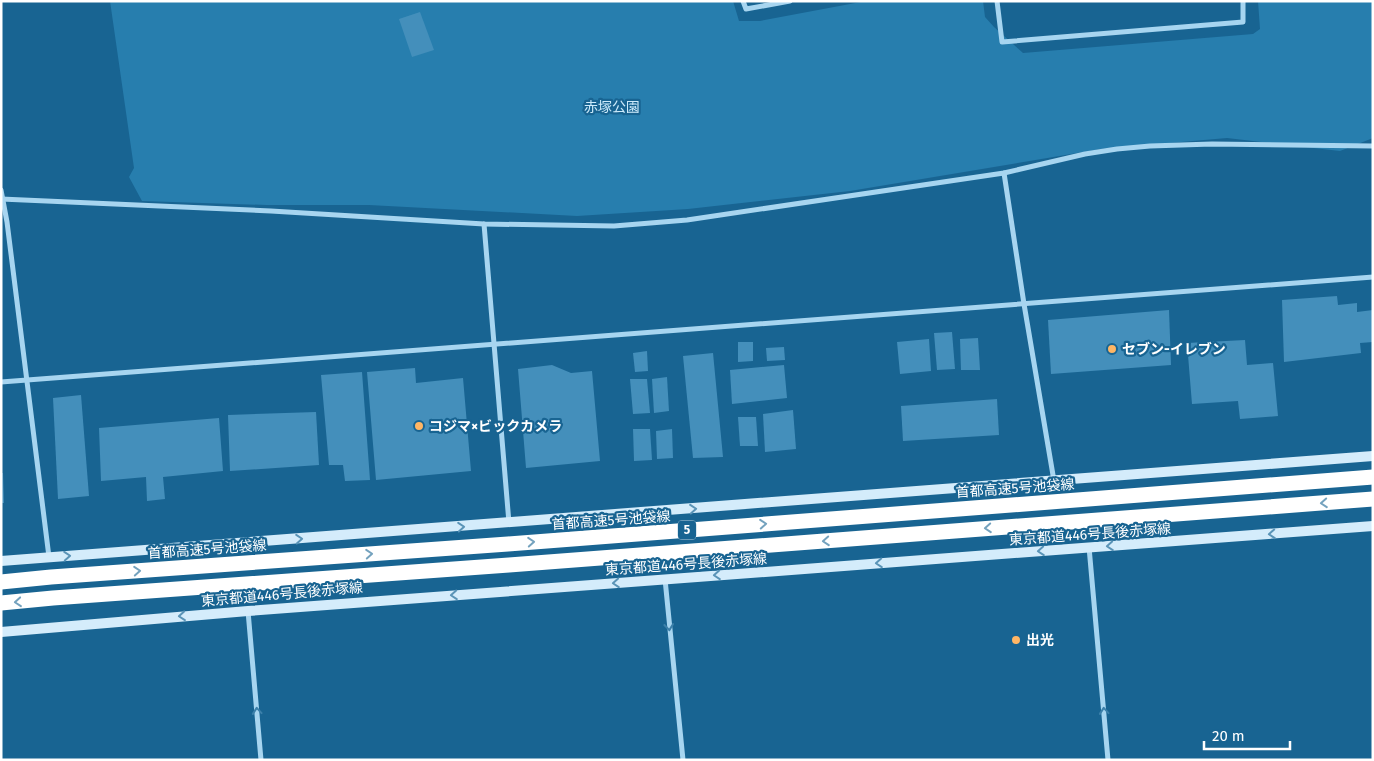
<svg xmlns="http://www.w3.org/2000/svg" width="1374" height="761" viewBox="0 0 1374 761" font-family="'Fira Sans','Noto Sans JP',sans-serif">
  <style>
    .green { fill: #277eae }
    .building { fill: #448fbb }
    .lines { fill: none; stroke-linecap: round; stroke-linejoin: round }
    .minor { stroke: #a7d5f0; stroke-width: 5 }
    .secondary { stroke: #d4ecfb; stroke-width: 10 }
    .motorway { stroke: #fff; stroke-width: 15 }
    .oneway { stroke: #74a2be }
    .oneway2 { stroke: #5a94b7 }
    .oneway3 { stroke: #3c80aa }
    .poi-dot { fill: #ffb665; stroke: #186492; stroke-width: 2 }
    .labels { text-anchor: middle; stroke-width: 4.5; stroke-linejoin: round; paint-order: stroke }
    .shield { fill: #186492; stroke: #bad0de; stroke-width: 1 }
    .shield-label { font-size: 12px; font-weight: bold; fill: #fff }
    .park-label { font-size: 14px; fill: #cdebfb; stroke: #186492 }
    .poi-label { font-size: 14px; font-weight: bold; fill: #fff; stroke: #186492; text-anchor: start }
    .street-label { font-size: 14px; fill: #fff; stroke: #186492 }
  </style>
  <rect width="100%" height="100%" fill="#186492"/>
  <polygon class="green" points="110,1 733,1 739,21 760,21 866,1 983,1 985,17 994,27 1023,53 1253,34 1260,29 1258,1 1373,1 1373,138 1340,151 1227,138 1101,149 850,191 688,209 577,216 369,205 267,205 142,201 129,177 134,168"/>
  <g class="building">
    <polygon points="420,12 434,50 412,57 399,19"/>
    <polygon points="1337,296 1338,305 1357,303 1357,312 1373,310 1373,342 1360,343 1361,353 1284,362 1282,300"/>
    <polygon points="1169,310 1171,365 1051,374 1048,320"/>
    <polygon points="952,332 955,369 937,370 934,333"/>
    <polygon points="978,338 980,370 961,370 960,339"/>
    <polygon points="929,339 931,371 900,374 897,342"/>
    <polygon points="1245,340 1247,365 1273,363 1278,416 1240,419 1238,401 1192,404 1187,343"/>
    <polygon points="738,342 753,342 753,361 738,362"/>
    <polygon points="784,347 785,360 767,361 766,348"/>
    <polygon points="647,351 648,371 635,372 633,353"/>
    <polygon points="713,353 723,457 693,458 683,356"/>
    <polygon points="552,365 571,373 592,371 600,461 526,468 518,369"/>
    <polygon points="784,365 787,398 732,404 730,370"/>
    <polygon points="415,368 416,383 463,378 471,471 376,480 367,372"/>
    <polygon points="362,372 370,480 345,481 343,465 329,465 321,375"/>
    <polygon points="667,377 669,411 654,413 652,379"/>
    <polygon points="630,379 647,379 650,413 633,414"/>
    <polygon points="81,395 89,496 58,499 53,398"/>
    <polygon points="997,399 999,435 903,441 901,406"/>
    <polygon points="793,410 796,449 765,452 763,414"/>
    <polygon points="316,412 319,465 230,471 228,415"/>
    <polygon points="738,417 756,417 758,446 740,446"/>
    <polygon points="219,418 223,471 163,477 165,499 147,501 146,477 101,481 99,428"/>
    <polygon points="633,429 650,429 652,460 634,461"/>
    <polygon points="672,429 673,458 657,459 656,431"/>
    <polygon points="1,473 3,473 4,503 1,503"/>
  </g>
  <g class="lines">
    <g class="minor">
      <polyline points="743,1 746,9 790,1"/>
      <polyline points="997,1 1002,42 1243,22 1243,1"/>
      <polyline points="1004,173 1024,304 1054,481"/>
      <polyline points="1,190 7,222 49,557"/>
      <polyline points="1,199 271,211 484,224 614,226 687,220 1004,173 1085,154 1117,149 1150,146 1212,144 1373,146"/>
      <polyline points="484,224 509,523"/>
      <polyline points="1,382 1373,277"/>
      <polyline points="1089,547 1108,760"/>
      <polyline points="665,579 683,760"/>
      <polyline points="248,611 261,760"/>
    </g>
    <g class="secondary">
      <polyline points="1,561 1373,456"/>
      <polyline points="1,632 248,611 1373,526"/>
    </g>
    <g class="motorway">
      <polyline points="1,582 51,577 508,544 1373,477"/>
      <polyline points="1,603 53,598 509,565 1373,499"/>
    </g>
  </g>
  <defs><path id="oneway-chevron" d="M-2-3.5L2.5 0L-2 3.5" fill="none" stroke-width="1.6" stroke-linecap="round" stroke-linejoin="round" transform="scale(1.25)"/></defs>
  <g class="oneway">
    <use href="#oneway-chevron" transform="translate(1324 503) rotate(176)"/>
    <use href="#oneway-chevron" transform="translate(763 524) rotate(-4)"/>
    <use href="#oneway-chevron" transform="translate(988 528) rotate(176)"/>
    <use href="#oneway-chevron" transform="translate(826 541) rotate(176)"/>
    <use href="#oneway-chevron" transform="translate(531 542) rotate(-4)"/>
    <use href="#oneway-chevron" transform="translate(369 554) rotate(-4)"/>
    <use href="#oneway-chevron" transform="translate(137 571) rotate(-4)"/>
    <use href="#oneway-chevron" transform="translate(18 602) rotate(175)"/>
  </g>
  <g class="oneway2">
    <use href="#oneway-chevron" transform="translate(693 509) rotate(-4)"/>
    <use href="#oneway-chevron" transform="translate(461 527) rotate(-4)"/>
    <use href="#oneway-chevron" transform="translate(1272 534) rotate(176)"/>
    <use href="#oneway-chevron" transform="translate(299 539) rotate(-4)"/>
    <use href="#oneway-chevron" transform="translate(1110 546) rotate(176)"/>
    <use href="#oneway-chevron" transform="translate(1041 551) rotate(176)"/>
    <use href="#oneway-chevron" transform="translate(67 556) rotate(-4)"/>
    <use href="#oneway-chevron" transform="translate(879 563) rotate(176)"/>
    <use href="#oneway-chevron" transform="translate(717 575) rotate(176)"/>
    <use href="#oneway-chevron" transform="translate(616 583) rotate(176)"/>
    <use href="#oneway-chevron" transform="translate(454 595) rotate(176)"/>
    <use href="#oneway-chevron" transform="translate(182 616) rotate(175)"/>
  </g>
  <g class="oneway3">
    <use href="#oneway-chevron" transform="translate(669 627) rotate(84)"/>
    <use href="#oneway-chevron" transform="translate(257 711) rotate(-95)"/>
    <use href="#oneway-chevron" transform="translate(1104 711) rotate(-95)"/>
  </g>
  <g class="poi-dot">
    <circle cx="1112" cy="349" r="5"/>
    <circle cx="419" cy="426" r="5"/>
    <circle cx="1016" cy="640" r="5"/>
  </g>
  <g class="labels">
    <rect class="shield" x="678" y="520.5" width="18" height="19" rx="4"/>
    <g class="shield-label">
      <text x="687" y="534">5</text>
    </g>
    <g class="park-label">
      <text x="612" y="112">赤塚公園</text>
    </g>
    <g class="poi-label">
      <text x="1122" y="354">セブン-イレブン</text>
      <text x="429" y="431">コジマ×ビックカメラ</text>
      <text x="1026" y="645">出光</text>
    </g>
    <g class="street-label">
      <text transform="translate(1015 488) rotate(-4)" y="5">首都高速5号池袋線</text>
      <text transform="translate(611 520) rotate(-4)" y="5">首都高速5号池袋線</text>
      <text transform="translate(1090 534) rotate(-4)" y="5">東京都道446号長後赤塚線</text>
      <text transform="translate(207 549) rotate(-4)" y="5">首都高速5号池袋線</text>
      <text transform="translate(686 564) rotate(-4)" y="5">東京都道446号長後赤塚線</text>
      <text transform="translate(282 594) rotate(-5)" y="5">東京都道446号長後赤塚線</text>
    </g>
  </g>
  <rect width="1374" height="761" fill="none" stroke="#ffffff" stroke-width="5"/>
  <path d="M1204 741v8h86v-8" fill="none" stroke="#ffffff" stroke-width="2.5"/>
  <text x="1212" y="741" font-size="15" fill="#ffffff" stroke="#186492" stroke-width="4" paint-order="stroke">20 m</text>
</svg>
